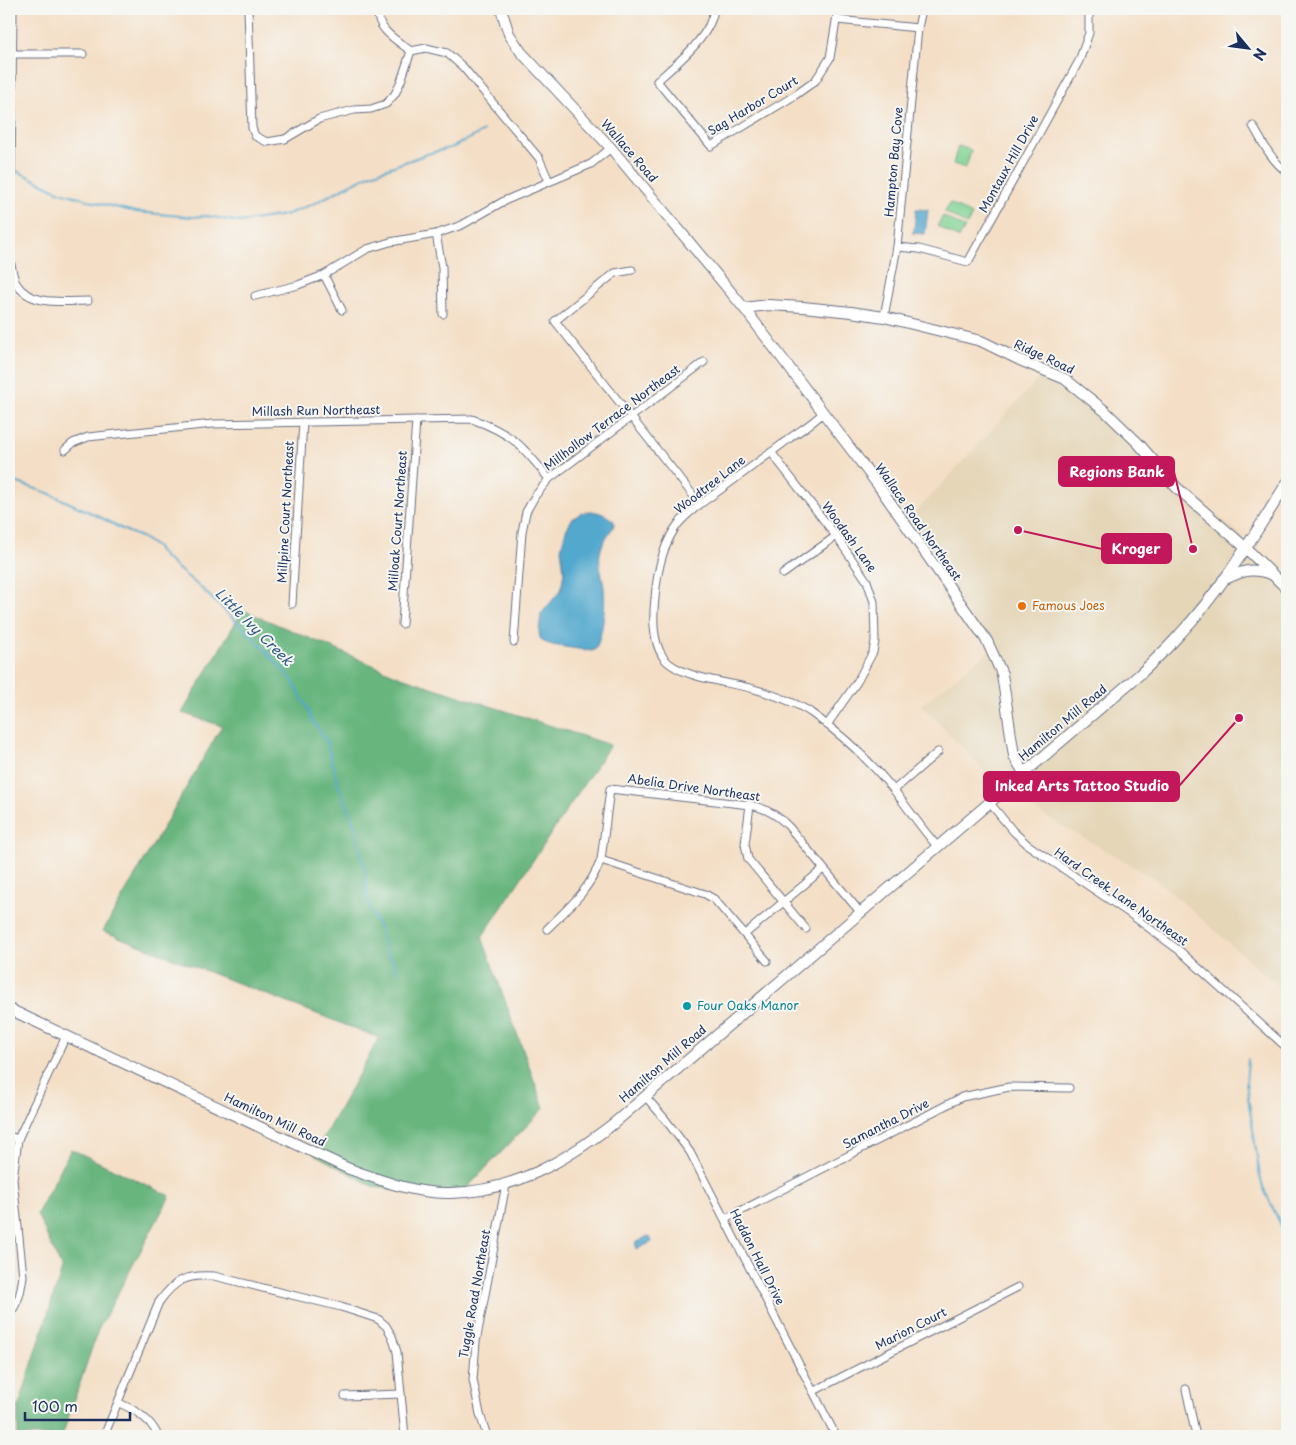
<svg xmlns="http://www.w3.org/2000/svg" width="1296" height="1445" viewBox="0 0 1296 1445" font-family="'Playpen Sans',sans-serif">
  <style>
    .built { fill: #e5d6b8 }
    .green { fill: #81d394; stroke: #4e8179 }
    .forest { fill: #68b57e; stroke: #42726e }
    .water { fill: #52a8ce; stroke: #366c96 }
    .lines { fill: none; stroke-linecap: round; stroke-linejoin: round }
    .stream { stroke: #52a8ce; stroke-width: 2 }
    .street-casing { stroke: #676d82; stroke-width: 9 }
    .secondary-casing { stroke: #676d82; stroke-width: 12 }
    .street { stroke: #fff; stroke-width: 7 }
    .secondary { stroke: #fff; stroke-width: 10 }
    .food-dot { fill: #e8710a; stroke: #f6f6f2; stroke-width: 2 }
    .culture-dot { fill: #0f9aa8; stroke: #f6f6f2; stroke-width: 2 }
    .labels { text-anchor: middle; stroke-width: 4; stroke-linejoin: round; paint-order: stroke }
    .street-label { font-size: 12px; fill: #1b2f5e; stroke: #f6f6f2 }
    .food-label { font-size: 12px; fill: #c56008; stroke: #f6f6f2; text-anchor: start }
    .culture-label { font-size: 12px; fill: #0d838f; stroke: #f6f6f2; text-anchor: start }
    .water-label { font-size: 14px; font-style: italic; fill: #2e5985; stroke: #f6f6f2 }
    .leader { fill: none; stroke: #c2185b; stroke-width: 2 }
    .callout-dot { fill: #c2185b; stroke: #f6f6f2; stroke-width: 2 }
    .callout { fill: #c2185b; stroke: #c2185b; stroke-width: 2 }
    .callout-label { font-size: 14px; text-anchor: middle; font-weight: bold; fill: #fff }
  </style>
  <rect width="100%" height="100%" fill="#f6f6f2"/>
  <filter id="ink" filterUnits="userSpaceOnUse"><feTurbulence type="fractalNoise" baseFrequency=".02" numOctaves="2"/><feDisplacementMap in="SourceGraphic" scale="10" xChannelSelector="R" yChannelSelector="G"/><feConvolveMatrix kernelMatrix="1 2 1 2 8 2 1 2 1" color-interpolation-filters="sRGB"/></filter>
  <filter id="wash" filterUnits="userSpaceOnUse"><feTurbulence type="fractalNoise" baseFrequency=".0096" numOctaves="4" result="noise"/><feDisplacementMap in="SourceGraphic" scale="20" xChannelSelector="R" yChannelSelector="G"/><feGaussianBlur stdDeviation="1.12" result="paint"/><feColorMatrix in="noise" values="0 0 0 0 0 0 0 0 0 0 0 0 0 0 0 0 0 1.4 0 .05"/><feComposite in="paint" operator="in"/></filter>
  <g filter="url(#wash)">
    <rect width="100%" height="100%" fill="#f4dfc6"/>
    <polygon class="built" points="1041,376 1105,417 1125,438 1126,435 1236,531 1287,582 1287,994 1157,880 1008,795 921,705 991,650 906,523"/>
    <g class="green">
      <polygon points="958,146 971,150 966,168 953,164"/>
      <polygon points="950,203 972,215 967,225 945,212"/>
      <polygon points="943,216 965,228 959,238 937,226"/>
    </g>
    <g class="forest">
      <polygon points="243,610 401,677 610,745 482,937 544,1108 458,1197 374,1187 314,1154 379,1038 103,931 222,726 182,713"/>
      <polygon points="71,1149 170,1196 98,1330 62,1436 18,1436 18,1409 62,1269 37,1214"/>
    </g>
    <g class="water">
      <polygon points="916,209 928,210 925,234 912,233 914,230"/>
      <path d="M590,511C601,512 606,515 614,521V525C609,535 602,541 600,553C598,565 603,576 604,588C606,604 603,636 595,650L591,651L552,645L544,642L540,638L539,632L541,614L561,590L564,571L561,549L566,530L572,519L581,513Z"/>
      <polygon points="648,1236 650,1237 652,1242 637,1249 635,1243"/>
    </g>
    <g class="lines">
      <g class="stream">
        <polyline points="17,171 58,191 94,202 136,212 192,217 207,216 240,222 285,215 313,204 369,175 427,154 453,147 484,131"/>
        <polyline points="9,478 15,482 48,493 98,516 124,530 143,538 156,547 164,557 201,588 253,637 292,680 308,709 312,720 326,740 338,783 355,826 365,870 366,892 370,909 380,930 386,951 395,964 397,973"/>
        <polyline points="1248,1059 1246,1083 1260,1177 1263,1187 1287,1238"/>
      </g>
    </g>
  </g>
  <g filter="url(#ink)">
    <g class="lines">
      <defs>
        <g id="street">
          <path d="M13,9L10,261C12,267 13,277 16,283C30,307 65,301 88,301"/>
          <polyline points="248,9 252,128 255,136 267,142 285,139 319,119 354,110 371,109 386,104 395,94 401,81 411,51"/>
          <path d="M377,9C377,30 396,40 411,51L426,48L447,53L463,67L539,158L549,181"/>
          <path d="M714,9C711,37 677,63 657,81L711,146L794,96L815,81L830,58L838,9"/>
          <polyline points="837,20 918,28"/>
          <polyline points="13,54 83,54"/>
          <path d="M1253,126C1263,143 1271,160 1287,172"/>
          <polyline points="436,234 442,267 443,314"/>
          <polyline points="897,247 919,249 968,262 1079,61 1089,33 1089,9"/>
          <polyline points="632,270 615,273 555,321 700,504"/>
          <polyline points="324,275 342,310"/>
          <polyline points="255,296 298,285 324,275 367,249 390,242 436,234 462,225 504,201 591,164 611,148"/>
          <polyline points="884,317 897,247 918,28 922,9"/>
          <path d="M823,413C813,423 801,430 790,438C767,456 743,473 720,490C706,500 690,510 679,523C662,544 657,572 655,598C653,617 652,640 663,657C678,678 729,682 754,689C771,694 795,702 810,712C840,733 870,761 893,789C908,808 921,828 937,846"/>
          <path d="M65,450L73,443L88,437L213,424L472,419C513,434 523,446 549,479"/>
          <polyline points="771,452 836,536 867,581 874,602 875,641 873,652 857,682 827,725"/>
          <polyline points="783,574 836,536"/>
          <polyline points="292,604 303,422"/>
          <polyline points="402,624 416,420"/>
          <polyline points="514,642 522,532 526,512 535,496 549,479 704,362"/>
          <polyline points="894,790 938,752"/>
          <polyline points="989,802 1013,831 1028,845 1126,911 1180,951 1287,1048"/>
          <polyline points="750,805 745,844 748,859 806,929"/>
          <polyline points="601,860 705,894 714,899 767,961"/>
          <path d="M547,929C570,906 588,892 601,860L610,789L750,805C766,808 778,815 789,827L860,912"/>
          <polyline points="745,934 823,869"/>
          <polyline points="645,1096 665,1119 690,1152 836,1436"/>
          <polyline points="9,1136 18,1139"/>
          <polyline points="725,1219 962,1097 1009,1087 1069,1088"/>
          <path d="M9,1314C19,1304 21,1290 23,1276L13,1179L18,1139L66,1036"/>
          <polyline points="1186,1389 1196,1436"/>
          <polyline points="814,1391 1018,1287"/>
          <polyline points="345,1396 401,1394"/>
          <path d="M119,1403C135,1410 151,1419 158,1436"/>
          <path d="M104,1436L159,1302C175,1280 186,1274 214,1276L341,1307L378,1319L386,1326L392,1336L397,1352L405,1436"/>
          <polyline points="487,1436 480,1414 473,1380 476,1342 506,1184"/>
        </g>
        <g id="secondary">
          <polyline points="501,9 509,34 521,52 611,148 744,308 878,485 987,641 1002,674 1014,756 1024,773"/>
          <polyline points="744,308 768,305 803,307 851,312 884,317 981,341 1022,361 1065,379 1105,411 1139,444 1176,487 1246,548 1287,589"/>
          <path d="M1223,580C1243,571 1250,567 1271,574"/>
          <path d="M9,1009L347,1168C380,1180 415,1194 450,1193C513,1192 565,1161 613,1124L1139,675C1153,662 1167,649 1180,634C1222,589 1254,535 1287,483"/>
        </g>
      </defs>
      <use href="#street" class="street-casing"/>
      <use href="#secondary" class="secondary-casing"/>
      <use href="#street" class="street"/>
      <use href="#secondary" class="secondary"/>
    </g>
  </g>
  <circle class="food-dot" cx="1022" cy="606" r="5"/>
  <circle class="culture-dot" cx="687" cy="1006" r="5"/>
  <g class="labels">
    <g class="street-label">
      <text transform="translate(753 106) rotate(-31)" y="4">Sag Harbor Court</text>
      <text transform="translate(629 151) rotate(49)" y="4">Wallace Road</text>
      <text transform="translate(894 162) rotate(-85)" y="4">Hampton Bay Cove</text>
      <text transform="translate(1009 164) rotate(-61)" y="4">Montaux Hill Drive</text>
      <text transform="translate(1044 357) rotate(25)" y="4">Ridge Road</text>
      <text transform="translate(316 411) rotate(-1)" y="4">Millash Run Northeast</text>
      <text transform="translate(612 418) rotate(-37)" y="4">Millhollow Terrace Northeast</text>
      <text transform="translate(710 485) rotate(-38)" y="4">Woodtree Lane</text>
      <text transform="translate(286 512) rotate(-87)" y="4">Millpine Court Northeast</text>
      <text transform="translate(398 521) rotate(-86)" y="4">Milloak Court Northeast</text>
      <text transform="translate(918 522) rotate(55)" y="4">Wallace Road Northeast</text>
      <text transform="translate(849 537) rotate(54)" y="4">Woodash Lane</text>
      <text transform="translate(1063 723) rotate(-40)" y="4">Hamilton Mill Road</text>
      <text transform="translate(694 788) rotate(8)" y="4">Abelia Drive Northeast</text>
      <text transform="translate(1121 897) rotate(35)" y="4">Hard Creek Lane Northeast</text>
      <text transform="translate(663 1064) rotate(-41)" y="4">Hamilton Mill Road</text>
      <text transform="translate(275 1120) rotate(25)" y="4">Hamilton Mill Road</text>
      <text transform="translate(886 1124) rotate(-27)" y="4">Samantha Drive</text>
      <text transform="translate(757 1257) rotate(63)" y="4">Haddon Hall Drive</text>
      <text transform="translate(475 1294) rotate(-80)" y="4">Tuggle Road Northeast</text>
      <text transform="translate(911 1329) rotate(-27)" y="4">Marion Court</text>
    </g>
    <g class="food-label">
      <text x="1032" y="610">Famous Joes</text>
    </g>
    <g class="culture-label">
      <text x="697" y="1010">Four Oaks Manor</text>
    </g>
    <g class="water-label">
      <text transform="translate(254 627) rotate(45)" y="5">Little Ivy Creek</text>
    </g>
  </g>
  <path class="leader" d="M1193 549L1174 472M1018 530L1102 549M1239 718L1179 786"/>
  <g class="callout-dot">
    <circle cx="1193" cy="549" r="5"/>
    <circle cx="1018" cy="530" r="5"/>
    <circle cx="1239" cy="718" r="5"/>
  </g>
  <g class="callout">
    <rect x="1059" y="457" width="115" height="29" rx="5"/>
    <rect x="1102" y="534" width="69" height="29" rx="5"/>
    <rect x="984" y="772" width="195" height="29" rx="5"/>
  </g>
  <g class="callout-label">
    <text x="1117" y="477">Regions Bank</text>
    <text x="1136" y="554">Kroger</text>
    <text x="1082" y="791">Inked Arts Tattoo Studio</text>
  </g>
  <rect width="1296" height="1445" fill="none" stroke="#f6f6f2" stroke-width="30"/>
  <g transform="translate(1248 48) rotate(119)" stroke="#f6f6f2" stroke-width="4" paint-order="stroke">
  <path d="M0-4L9 19L0 12L-9 19Z" fill="#1b2f5e"/>
  <text y="-8" font-size="14" font-weight="bold" text-anchor="middle" fill="#1b2f5e">N</text>
  </g>
  <path d="M25 1412v8h105v-8" fill="none" stroke="#1b2f5e" stroke-width="2.5"/>
  <text x="32" y="1412" font-size="15" fill="#1b2f5e" stroke="#f6f6f2" stroke-width="4" paint-order="stroke">100 m</text>
</svg>
